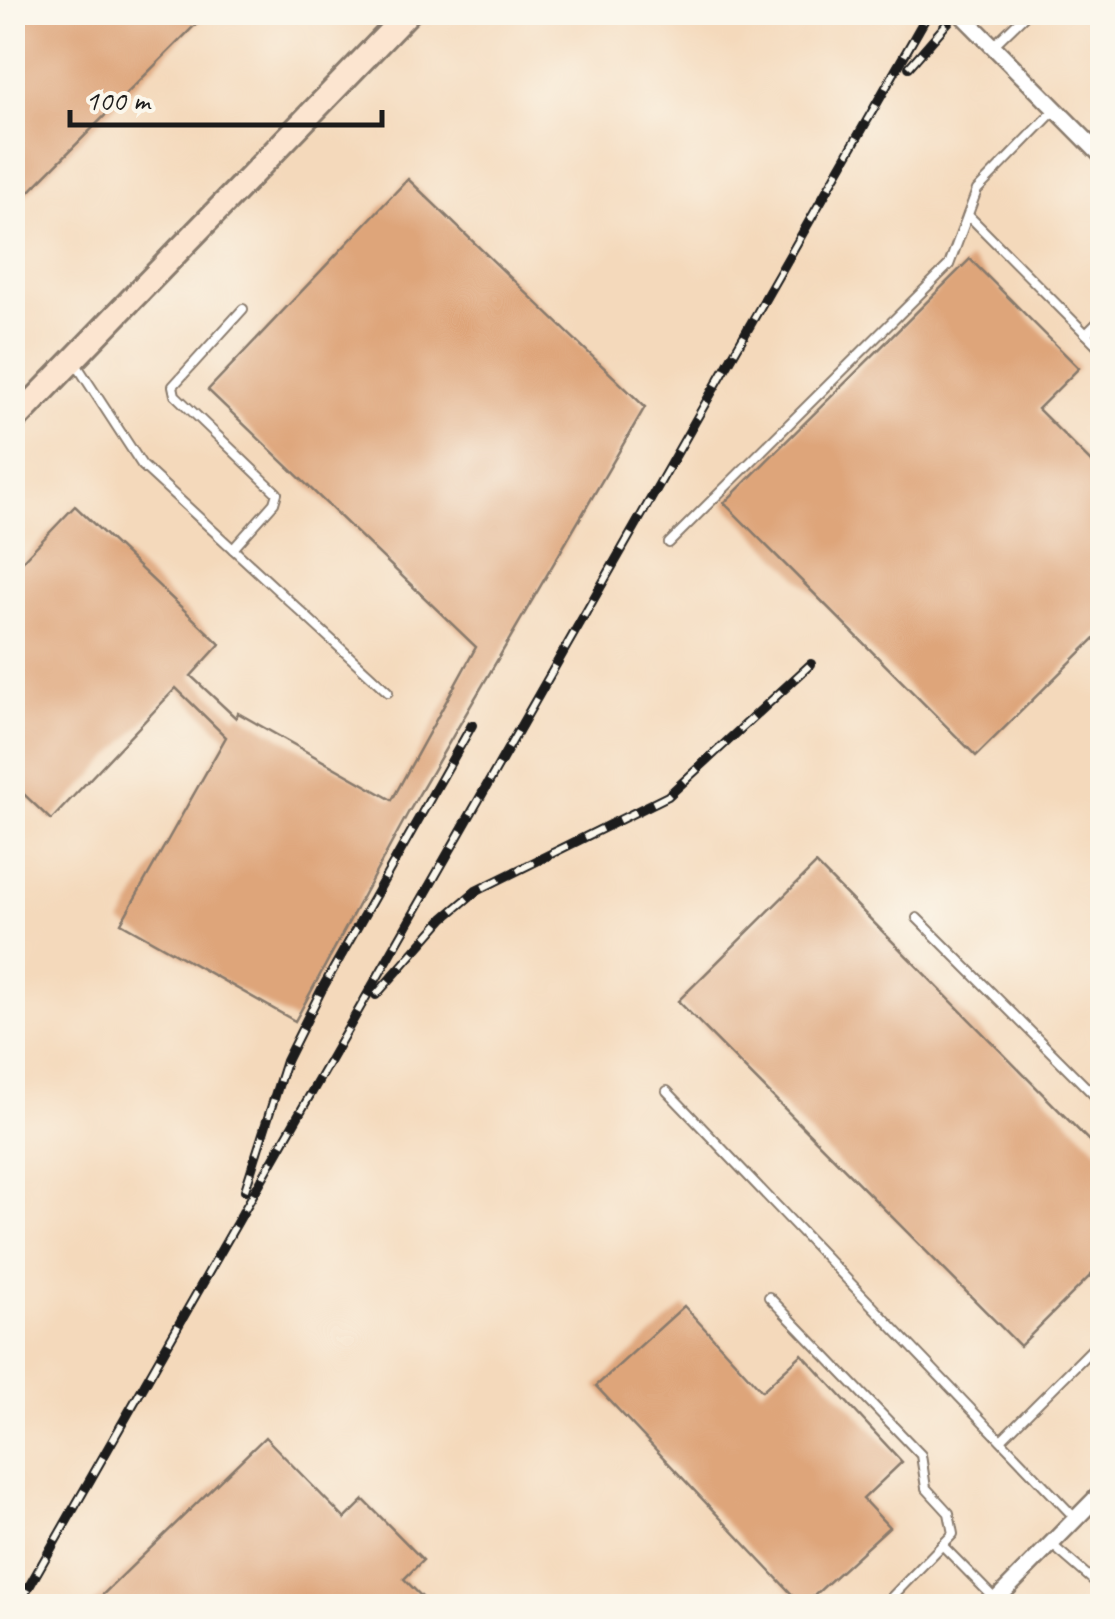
<svg xmlns="http://www.w3.org/2000/svg" width="1115" height="1619" viewBox="0 0 1115 1619" font-family="Caveat,sans-serif">
  <style>
    .building { fill: #dea57a }
    .lines { fill: none; stroke-linecap: round; stroke-linejoin: round }
    .lane-casing { stroke: #887a6c; stroke-width: 12 }
    .street-casing { stroke: #887a6c; stroke-width: 20 }
    .secondary-casing { stroke: #887a6c; stroke-width: 28 }
    .lane { stroke: #fff; stroke-width: 8 }
    .street { stroke: #fff; stroke-width: 15 }
    .secondary { stroke: #fce5d0; stroke-width: 22 }
    .rail-casing { stroke: #1c1c1c; stroke-width: 10 }
    .rail { stroke: #fbf7ec; stroke-width: 6; stroke-dasharray: 19; stroke-linecap: butt }
  </style>
  <rect width="100%" height="100%" fill="#fbf7ec"/>
  <filter id="ink" filterUnits="userSpaceOnUse"><feTurbulence type="fractalNoise" baseFrequency=".01" numOctaves="2"/><feDisplacementMap in="SourceGraphic" scale="20" xChannelSelector="R" yChannelSelector="G"/><feConvolveMatrix kernelMatrix="1 2 1 2 8 2 1 2 1" color-interpolation-filters="sRGB"/></filter>
  <filter id="wash" filterUnits="userSpaceOnUse"><feTurbulence type="fractalNoise" baseFrequency=".0048" numOctaves="4" result="noise"/><feDisplacementMap in="SourceGraphic" scale="40" xChannelSelector="R" yChannelSelector="G"/><feGaussianBlur stdDeviation="2.25" result="paint"/><feColorMatrix in="noise" values="0 0 0 0 0 0 0 0 0 0 0 0 0 0 0 0 0 1.4 0 .05"/><feComposite in="paint" operator="in"/></filter>
  <g filter="url(#wash)">
    <rect width="100%" height="100%" fill="#f4d9bb"/>
    <g id="blocks">
      <g class="building">
        <polygon points="12,12 208,12 12,209"/>
        <polygon points="408,179 645,407 408,813 295,1021 121,923 226,737 176,688 51,820 12,783 12,572 75,506 220,644 191,676 236,718 238,713 392,800 476,647 208,390"/>
        <polygon points="970,259 1079,368 1038,409 1102,473 1102,631 976,756 724,503"/>
        <polygon points="816,864 1102,1154 1102,1264 1020,1346 678,1001"/>
        <polygon points="684,1306 762,1391 802,1354 902,1462 863,1499 889,1527 803,1606 596,1386"/>
        <polygon points="265,1437 345,1519 364,1500 423,1560 404,1579 431,1606 91,1606"/>
      </g>
    </g>
  </g>
  <g filter="url(#ink)">
    <use href="#blocks" fill-opacity="0" stroke="#887a6c" stroke-width="2.5"/>
    <g class="lines">
      <defs>
        <g id="lane">
          <polyline points="993,46 1028,12"/>
          <polyline points="968,215 1102,350"/>
          <polyline points="1086,334 1102,318"/>
          <polyline points="76,364 142,465 388,692"/>
          <polyline points="669,543 949,265 977,190 1056,109"/>
          <polyline points="233,549 274,503 277,493 175,395 173,386 243,309"/>
          <polyline points="917,918 1102,1103"/>
          <polyline points="667,1091 1076,1519"/>
          <polyline points="769,1297 921,1455 926,1488 949,1513 953,1534 883,1606"/>
          <polyline points="1001,1440 1102,1339"/>
          <polyline points="1051,1544 1102,1588"/>
          <polyline points="942,1545 996,1600"/>
        </g>
        <g id="street">
          <polyline points="959,12 1102,156"/>
          <polyline points="990,1606 1102,1492"/>
        </g>
        <polyline id="secondary" points="12,423 409,12"/>
      </defs>
      <use href="#lane" class="lane-casing"/>
      <use href="#street" class="street-casing"/>
      <use href="#secondary" class="secondary-casing"/>
      <use href="#lane" class="lane"/>
      <use href="#street" class="street"/>
      <use href="#secondary" class="secondary"/>
      <defs>
        <g id="rail">
          <polyline points="909,67 957,12"/>
          <polyline points="376,995 444,918 476,891 668,796 811,664"/>
          <polyline points="245,1190 286,1061 322,989 472,725"/>
          <polyline points="18,1606 929,12"/>
        </g>
      </defs>
      <use href="#rail" class="rail-casing"/>
      <use href="#rail" class="rail"/>
    </g>
  </g>
  <rect width="1115" height="1619" fill="none" stroke="#fbf7ec" stroke-width="50"/>
  <path d="M70 110v15h312v-15" fill="none" stroke="#1c1c1c" stroke-width="5"/>
  <text x="85" y="110" font-size="30" fill="#1c1c1c" stroke="#fbf7ec" stroke-width="8" paint-order="stroke">100 m</text>
</svg>
